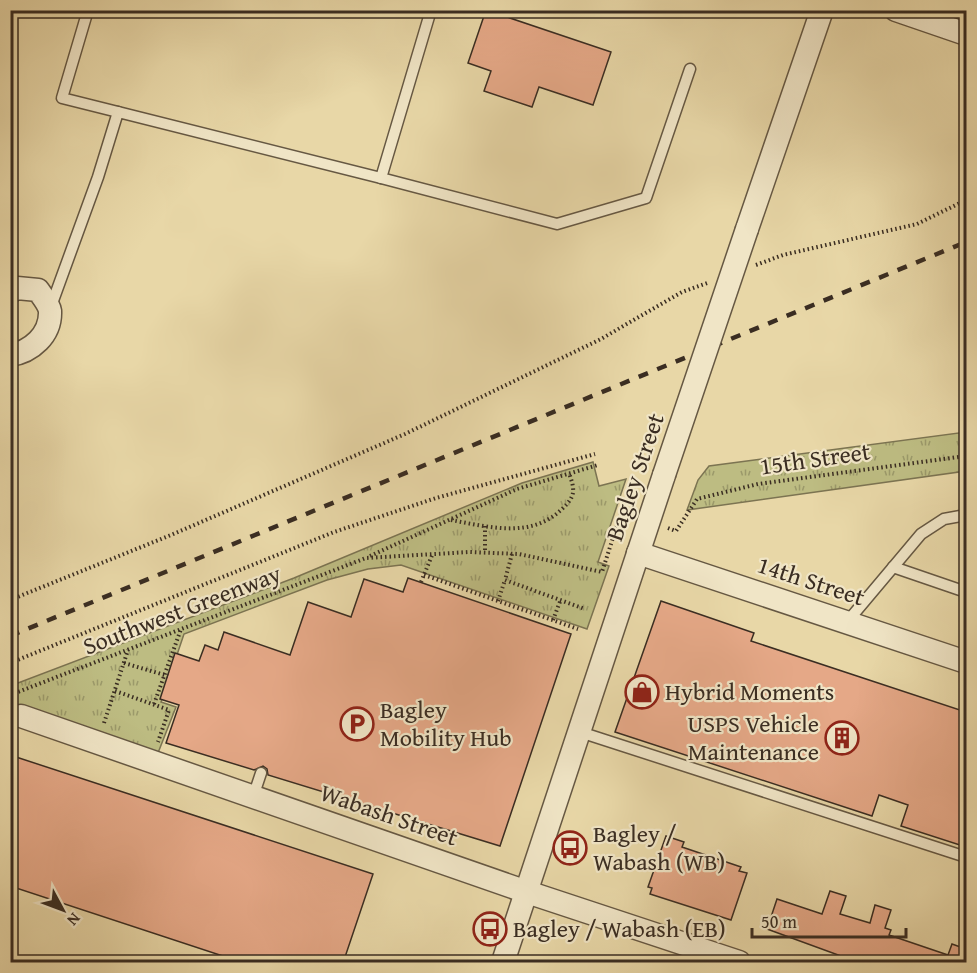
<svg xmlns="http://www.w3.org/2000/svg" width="977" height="973" viewBox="0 0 977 973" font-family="'Gentium Book Plus',serif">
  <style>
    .park { fill: url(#park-tufts); stroke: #7c7452; stroke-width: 1.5 }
    .building { fill: #e5a887; stroke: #3a2d22; stroke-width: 1.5 }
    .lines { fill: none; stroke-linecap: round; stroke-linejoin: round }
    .lane-casing { stroke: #665843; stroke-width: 13 }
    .street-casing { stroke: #665843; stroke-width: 25 }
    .path { stroke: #3a2d22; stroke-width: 4; stroke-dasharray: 1.5 3; stroke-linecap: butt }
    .lane { stroke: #f0e5c6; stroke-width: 10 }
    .street { stroke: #f0e5c6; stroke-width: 22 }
    .rail { stroke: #3a2d22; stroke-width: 4.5; stroke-dasharray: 10 10; stroke-linecap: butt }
    .street-bridge-casing { stroke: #665843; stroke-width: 25; stroke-linecap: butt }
    .street-bridge { stroke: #f0e5c6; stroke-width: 22 }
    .labels { text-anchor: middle; stroke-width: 4.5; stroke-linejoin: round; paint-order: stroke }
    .street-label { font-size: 24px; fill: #3a2d22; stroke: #f0e5c6 }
    .poi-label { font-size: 24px; fill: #3a2d22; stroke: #f0e5c6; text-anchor: start }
  </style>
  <defs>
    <pattern id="park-tufts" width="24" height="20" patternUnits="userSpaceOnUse" patternTransform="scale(1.5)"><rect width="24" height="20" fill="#bdbc82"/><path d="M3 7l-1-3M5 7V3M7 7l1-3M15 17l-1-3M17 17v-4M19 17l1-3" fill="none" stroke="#9b996a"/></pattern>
  </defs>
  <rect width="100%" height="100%" fill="#e8d7a7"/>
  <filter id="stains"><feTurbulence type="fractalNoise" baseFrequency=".00333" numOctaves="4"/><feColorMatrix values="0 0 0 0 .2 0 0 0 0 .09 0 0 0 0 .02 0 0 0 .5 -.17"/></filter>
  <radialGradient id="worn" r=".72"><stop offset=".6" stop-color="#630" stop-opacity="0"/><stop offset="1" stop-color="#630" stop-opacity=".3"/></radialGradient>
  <g class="park">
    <polygon points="966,432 966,471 687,510 698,480 709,466"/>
    <polygon points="593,462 599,486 626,479 598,562 609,566 587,629 401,565 368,569 327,580 184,634 161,702 176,707 156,758 11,706 10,686 294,578 522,483"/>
  </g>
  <g class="building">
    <polygon points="486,10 611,52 593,105 539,87 532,107 484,91 491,71 468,63"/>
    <polygon points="408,578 571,634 500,846 268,775 267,769 263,766 254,770 166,743 179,705 160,699 175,653 199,661 205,645 218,650 224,632 290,655 308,602 351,617 364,579 403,592"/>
    <polygon points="661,601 754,633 751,641 966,712 966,847 901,826 908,805 879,795 872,816 615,732"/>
    <polygon points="10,755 373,874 343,963 244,963 10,886"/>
    <polygon points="666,836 684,842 682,847 741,867 739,871 747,873 731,920 650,894 652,888 648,887"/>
    <polygon points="830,891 846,896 840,914 870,923 875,905 891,910 885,928 891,930 889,935 948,955 952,944 966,949 966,963 860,963 767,929 777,899 822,914"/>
  </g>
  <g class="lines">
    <defs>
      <g id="lane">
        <polyline points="88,10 62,98 118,112"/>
        <polyline points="431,10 381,178 557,224 646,198 690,69"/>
        <polyline points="50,309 98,177 118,112 381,178"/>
        <polyline points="893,567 966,592"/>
        <polyline points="847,622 921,534 944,519 966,515"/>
        <polyline points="580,732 966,857"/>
        <polyline points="253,797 261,773"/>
      </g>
      <g id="street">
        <polyline points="896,10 966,34"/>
        <polyline points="747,229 822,10"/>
        <path d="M10,292L17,288L38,290C42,296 49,304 50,311C51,335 31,352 10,355"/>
        <polyline points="638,553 966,662"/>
        <polyline points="21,716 527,892 739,962"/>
        <polyline points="503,962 664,475"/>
      </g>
    </defs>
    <use href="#lane" class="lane-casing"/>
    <use href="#street" class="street-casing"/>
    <g class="path">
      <polyline points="756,265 783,255 917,224 966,200"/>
      <path d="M451,520C489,527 531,539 562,509C576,496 575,490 569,473"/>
      <polyline points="485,526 485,553"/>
      <polyline points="668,528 676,531 697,499 758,484 966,456"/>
      <polyline points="512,554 505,580 585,609"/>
      <polyline points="370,556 517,489 598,465"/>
      <polyline points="424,575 578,629"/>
      <polyline points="421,582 433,553"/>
      <polyline points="10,600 171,535 405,434 601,339 682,292 707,283"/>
      <polyline points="498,601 505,580"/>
      <polyline points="553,620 561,599"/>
      <polyline points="10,663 334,532 436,498 595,454"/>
      <polyline points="124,663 168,676"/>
      <polyline points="115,691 169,710 158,742"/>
      <polyline points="10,695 366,558 469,552 519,554 602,572 621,513 629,516"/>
      <polyline points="154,704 181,629"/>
      <polyline points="104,723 128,650"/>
    </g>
    <use href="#lane" class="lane"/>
    <use href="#street" class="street"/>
    <polyline class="rail" points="10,636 966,242"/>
    <defs>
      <polyline id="street-bridge" points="664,475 747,229"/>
    </defs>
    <use href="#street-bridge" class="street-bridge-casing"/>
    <use href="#street-bridge" class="street-bridge"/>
  </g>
  <defs>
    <symbol id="shop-ring" viewBox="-11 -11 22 22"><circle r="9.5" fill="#f0e5c6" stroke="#8f2418" stroke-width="1.5"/><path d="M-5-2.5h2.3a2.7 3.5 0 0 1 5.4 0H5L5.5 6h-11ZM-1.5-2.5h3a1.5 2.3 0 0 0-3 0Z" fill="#8f2418"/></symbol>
    <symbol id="parking-ring" viewBox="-11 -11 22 22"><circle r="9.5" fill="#f0e5c6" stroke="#8f2418" stroke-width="1.5"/><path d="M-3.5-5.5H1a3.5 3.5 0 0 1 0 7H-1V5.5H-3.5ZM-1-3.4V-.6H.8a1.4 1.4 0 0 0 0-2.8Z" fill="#8f2418"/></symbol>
    <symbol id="building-ring" viewBox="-11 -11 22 22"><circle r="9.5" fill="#f0e5c6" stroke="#8f2418" stroke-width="1.5"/><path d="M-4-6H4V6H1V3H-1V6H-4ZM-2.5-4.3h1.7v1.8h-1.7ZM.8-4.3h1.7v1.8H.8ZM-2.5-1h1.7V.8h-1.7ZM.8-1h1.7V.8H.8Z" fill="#8f2418"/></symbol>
    <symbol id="bus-ring" viewBox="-11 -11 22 22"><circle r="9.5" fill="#f0e5c6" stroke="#8f2418" stroke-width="1.5"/><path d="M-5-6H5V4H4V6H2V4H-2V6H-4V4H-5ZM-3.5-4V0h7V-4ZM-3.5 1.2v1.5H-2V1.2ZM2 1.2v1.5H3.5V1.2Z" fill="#8f2418"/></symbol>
  </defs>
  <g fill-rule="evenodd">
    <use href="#shop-ring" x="623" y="673" width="38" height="38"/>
    <use href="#parking-ring" x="338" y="705" width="38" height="38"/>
    <use href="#building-ring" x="823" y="719" width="38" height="38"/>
    <use href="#bus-ring" x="551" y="829" width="38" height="38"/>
    <use href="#bus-ring" x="471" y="910" width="38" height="38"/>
  </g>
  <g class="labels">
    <g class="street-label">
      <text transform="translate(815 459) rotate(-8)" y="8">15th Street</text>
      <text transform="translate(635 477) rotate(-71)" y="8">Bagley Street</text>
      <text transform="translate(811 581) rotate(18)" y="8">14th Street</text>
      <text transform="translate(182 610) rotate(-21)" y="8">Southwest Greenway</text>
      <text transform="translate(389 815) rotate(19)" y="8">Wabash Street</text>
    </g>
    <g class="poi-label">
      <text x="665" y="700">Hybrid Moments</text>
      <text x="380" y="718">Bagley<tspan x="380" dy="28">Mobility Hub</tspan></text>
      <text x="819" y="732" text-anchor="end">USPS Vehicle<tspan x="819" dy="28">Maintenance</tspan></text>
      <text x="593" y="842">Bagley /<tspan x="593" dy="28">Wabash (WB)</tspan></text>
      <text x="513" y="937">Bagley / Wabash (EB)</text>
    </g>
  </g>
  <rect width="977" height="973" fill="none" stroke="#e8d7a7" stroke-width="36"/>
  <rect x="12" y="12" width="953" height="949" fill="none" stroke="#3a2d22" stroke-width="3"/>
  <rect x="18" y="18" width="941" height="937" fill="none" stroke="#3a2d22" stroke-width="1.5"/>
  <g transform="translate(63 910) rotate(131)" stroke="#f0e5c6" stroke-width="4.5" paint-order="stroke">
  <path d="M0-4.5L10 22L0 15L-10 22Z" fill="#3a2d22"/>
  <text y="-9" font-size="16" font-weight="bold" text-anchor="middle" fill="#3a2d22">N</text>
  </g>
  <path d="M752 928v9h154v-9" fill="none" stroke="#3a2d22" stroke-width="3"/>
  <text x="761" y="928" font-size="18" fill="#3a2d22" stroke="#f0e5c6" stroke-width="4.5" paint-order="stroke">50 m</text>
  <rect width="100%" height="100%" filter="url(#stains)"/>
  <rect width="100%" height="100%" fill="url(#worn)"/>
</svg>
